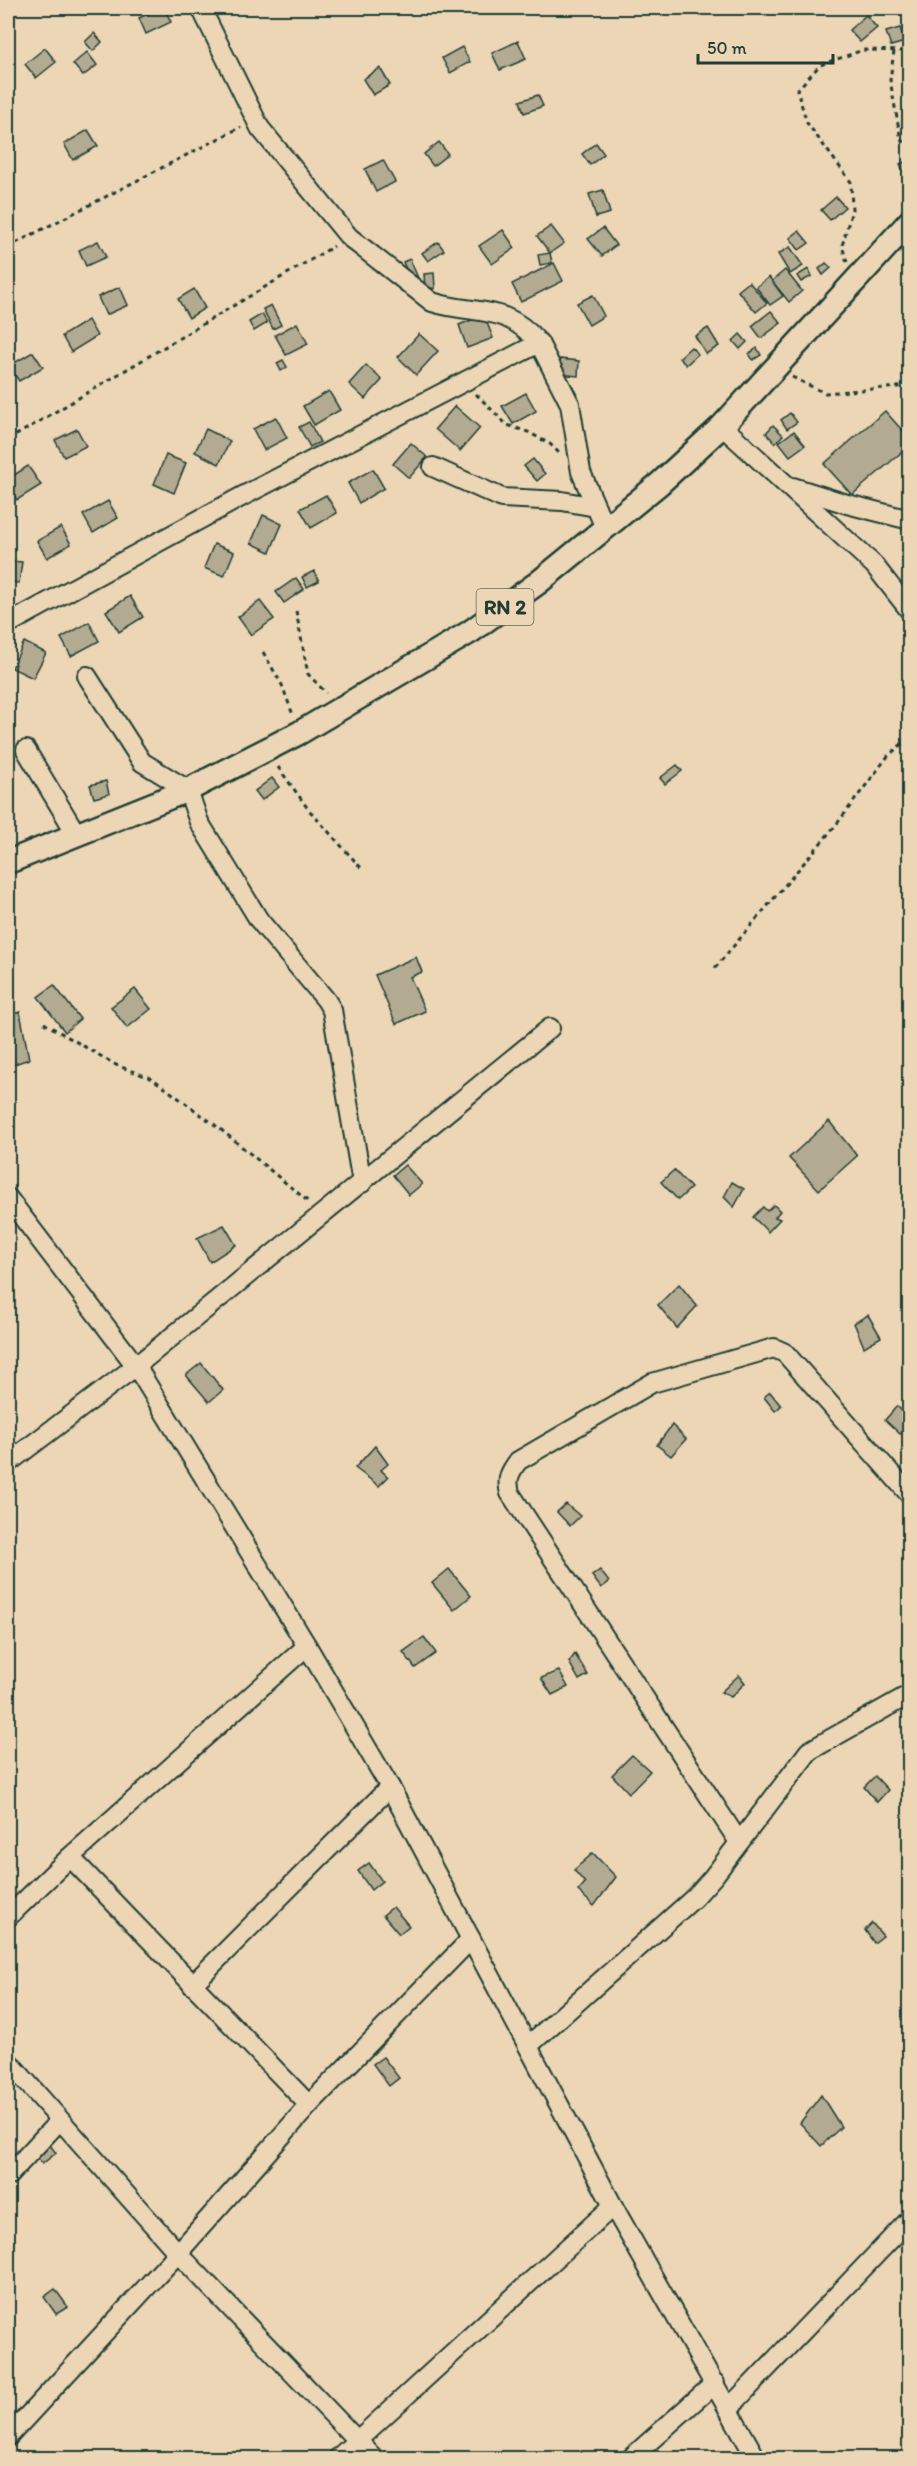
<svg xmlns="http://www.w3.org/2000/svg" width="917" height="2466" viewBox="0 0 917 2466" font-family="Itim,sans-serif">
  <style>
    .building { fill: #b3ab91; stroke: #1f3d34; stroke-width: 1.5 }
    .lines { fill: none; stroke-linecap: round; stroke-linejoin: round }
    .minor-casing { stroke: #1f3d34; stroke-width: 22 }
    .major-casing { stroke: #1f3d34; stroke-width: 27 }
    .path { stroke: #1f3d34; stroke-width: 3; stroke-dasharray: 4.5 4.5; stroke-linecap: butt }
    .minor { stroke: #ecd6b5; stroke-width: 18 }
    .major { stroke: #ecd6b5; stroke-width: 22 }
    .labels { text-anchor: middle; stroke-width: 6; stroke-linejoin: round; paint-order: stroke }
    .shield { fill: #ecd6b5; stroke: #5c6b5b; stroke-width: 1.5 }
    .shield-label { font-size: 21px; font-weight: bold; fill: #1f3d34 }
  </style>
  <rect width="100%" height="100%" fill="#ecd6b5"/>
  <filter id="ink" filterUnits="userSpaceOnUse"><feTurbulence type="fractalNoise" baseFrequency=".0167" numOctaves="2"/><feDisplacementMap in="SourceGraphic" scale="12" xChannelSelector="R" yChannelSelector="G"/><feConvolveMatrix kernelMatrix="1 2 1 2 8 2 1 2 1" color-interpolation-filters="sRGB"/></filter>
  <g filter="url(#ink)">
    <g class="building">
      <polygon points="161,8 164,8 171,22 146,34 139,18"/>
      <polygon points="866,15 877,28 860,42 849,30"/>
      <polygon points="900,28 905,42 891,46 886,32"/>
      <polygon points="94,33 102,42 93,51 85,42"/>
      <polygon points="518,41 526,59 500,70 492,53"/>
      <polygon points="462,47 470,62 450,73 442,58"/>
      <polygon points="45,48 56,62 36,78 25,64"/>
      <polygon points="87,52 97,65 83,76 73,64"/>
      <polygon points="380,68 390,85 373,95 363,79"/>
      <polygon points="538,95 543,106 524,113 520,101"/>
      <polygon points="88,130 98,146 73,160 64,144"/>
      <polygon points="439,142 448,154 433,166 424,154"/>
      <polygon points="596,143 604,154 590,165 582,154"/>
      <polygon points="383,160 395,182 376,192 365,169"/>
      <polygon points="910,160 910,174 906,176 900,164"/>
      <polygon points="603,190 610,213 596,217 589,194"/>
      <polygon points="836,197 845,207 830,220 821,210"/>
      <polygon points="551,226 564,243 550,253 537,236"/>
      <polygon points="603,228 616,245 602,256 588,239"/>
      <polygon points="503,230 515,248 492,264 479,246"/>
      <polygon points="799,231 809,243 799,250 790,238"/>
      <polygon points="98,241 106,257 86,266 79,250"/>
      <polygon points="438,242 444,250 428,261 422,253"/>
      <polygon points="790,247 803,266 790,274 778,254"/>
      <polygon points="550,253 552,263 540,265 538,255"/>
      <polygon points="410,259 418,278 411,281 403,262"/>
      <polygon points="554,263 563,281 521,302 512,284"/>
      <polygon points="826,263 831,268 823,275 819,269"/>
      <polygon points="808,269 812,276 801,282 797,276"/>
      <polygon points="785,270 802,291 789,302 772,281"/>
      <polygon points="434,273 435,288 425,289 424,274"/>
      <polygon points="769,277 783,296 770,305 756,287"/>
      <polygon points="749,282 767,303 756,312 738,291"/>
      <polygon points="120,287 128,305 106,315 98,297"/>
      <polygon points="194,289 205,308 189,318 178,299"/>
      <polygon points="593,295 604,316 589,325 577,303"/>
      <polygon points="271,305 281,325 273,329 263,309"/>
      <polygon points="771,311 781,323 761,338 752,326"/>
      <polygon points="262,314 267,323 254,331 249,322"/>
      <polygon points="484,315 493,338 467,348 459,325"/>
      <polygon points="88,320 97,336 71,352 62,336"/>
      <polygon points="297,323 308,344 286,355 275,335"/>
      <polygon points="708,328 719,346 706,354 695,336"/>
      <polygon points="419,334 438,351 416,375 398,357"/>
      <polygon points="740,334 747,342 740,349 733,341"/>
      <polygon points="691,347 698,354 686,365 679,358"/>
      <polygon points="757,348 761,355 753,360 749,354"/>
      <polygon points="33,352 43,367 19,381 9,366"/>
      <polygon points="560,359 579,361 578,376 559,374"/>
      <polygon points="283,360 287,367 281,371 277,363"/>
      <polygon points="366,365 382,380 365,399 349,384"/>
      <polygon points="329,391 340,410 314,425 303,406"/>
      <polygon points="526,393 536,411 513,424 502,406"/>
      <polygon points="455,406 480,428 460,451 435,429"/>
      <polygon points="885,411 910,439 910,445 852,495 824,464"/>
      <polygon points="790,413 797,422 787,429 781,420"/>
      <polygon points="276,417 287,438 264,450 253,429"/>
      <polygon points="309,422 320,442 310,447 299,427"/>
      <polygon points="773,425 783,435 775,443 766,433"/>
      <polygon points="77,429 86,446 64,457 55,440"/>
      <polygon points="206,429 230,441 219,464 195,452"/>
      <polygon points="794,431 805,445 790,456 779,442"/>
      <polygon points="411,443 427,457 409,478 393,464"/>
      <polygon points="166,455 186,463 174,493 154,484"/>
      <polygon points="533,459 545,474 537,481 524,466"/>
      <polygon points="28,466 41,485 17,500 8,484 8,479"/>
      <polygon points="373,469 384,488 359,503 348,483"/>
      <polygon points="326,495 337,513 311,528 300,509"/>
      <polygon points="108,501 118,518 93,533 83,515"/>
      <polygon points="263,515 282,524 270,552 251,543"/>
      <polygon points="61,527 71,544 47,558 37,541"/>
      <polygon points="214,544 234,552 224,576 204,568"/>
      <polygon points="8,561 22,562 19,583 8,582"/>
      <polygon points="314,571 319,581 307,587 302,577"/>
      <polygon points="296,578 304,589 284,603 276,592"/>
      <polygon points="130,596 143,617 119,632 106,611"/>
      <polygon points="260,601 274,619 251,635 238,617"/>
      <polygon points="89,622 99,641 71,656 61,638"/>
      <polygon points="24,642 46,653 33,678 12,668"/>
      <polygon points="677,765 682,771 665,784 660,778"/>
      <polygon points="272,778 279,787 262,800 255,791"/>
      <polygon points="106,781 109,794 94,798 90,785"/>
      <polygon points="416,957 422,972 410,977 425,1011 396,1024 375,975"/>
      <polygon points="54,985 80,1019 65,1032 38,997"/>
      <polygon points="135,989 151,1009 127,1028 111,1007"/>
      <polygon points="20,1012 29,1059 9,1066 8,1015"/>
      <polygon points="829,1121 857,1156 819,1190 789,1158"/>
      <polygon points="405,1165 422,1184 409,1195 393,1175"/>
      <polygon points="674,1170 691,1188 678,1200 661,1182"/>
      <polygon points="732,1182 744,1189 734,1207 724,1197"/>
      <polygon points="774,1205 780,1211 775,1217 780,1219 768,1232 753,1217 763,1207 767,1211"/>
      <polygon points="224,1225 236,1245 210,1262 197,1238"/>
      <polygon points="679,1284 697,1306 677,1328 658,1305"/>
      <polygon points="868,1315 881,1337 864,1347 854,1323"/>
      <polygon points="201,1363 223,1390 209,1402 186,1375"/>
      <polygon points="770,1392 781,1406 775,1411 764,1397"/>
      <polygon points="897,1406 903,1412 910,1406 910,1426 900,1434 885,1420"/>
      <polygon points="672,1425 686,1439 671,1456 657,1445"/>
      <polygon points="375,1446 388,1464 381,1470 388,1477 379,1486 355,1468"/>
      <polygon points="566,1504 580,1516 570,1526 557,1512"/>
      <polygon points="449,1569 471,1596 454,1610 432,1583"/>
      <polygon points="600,1570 609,1582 601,1588 592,1576"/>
      <polygon points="424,1637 436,1653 415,1668 403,1652"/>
      <polygon points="575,1654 588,1675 579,1680 569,1662"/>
      <polygon points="559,1671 568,1687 552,1695 541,1678"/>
      <polygon points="739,1675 745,1683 731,1697 721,1692"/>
      <polygon points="632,1755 650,1771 629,1793 612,1775"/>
      <polygon points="875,1776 888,1790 877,1802 864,1787"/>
      <polygon points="593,1853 616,1877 594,1906 578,1891 585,1883 574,1870"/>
      <polygon points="369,1863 382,1881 371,1890 358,1871"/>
      <polygon points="393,1907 409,1926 399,1934 383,1915"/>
      <polygon points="872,1923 883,1936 874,1943 865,1930"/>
      <polygon points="383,2057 399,2078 389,2086 373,2064"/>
      <polygon points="821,2095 841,2127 821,2146 800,2123"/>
      <polygon points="50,2145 56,2153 42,2164 36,2156"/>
      <polygon points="55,2289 68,2307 56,2314 44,2297"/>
    </g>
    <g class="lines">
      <defs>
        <g id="minor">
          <path d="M201,8L260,128L349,237L432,302C476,316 504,302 539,343L570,404L581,472L605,528"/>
          <polyline points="722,426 874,565 910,611"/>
          <polyline points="433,467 502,498 562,501 596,507"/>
          <polyline points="793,487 847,504 910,520"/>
          <polyline points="8,624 241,497 539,343"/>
          <polyline points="87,676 142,762 188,790 199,822 259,920 326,1000 332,1010 362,1183"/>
          <polyline points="26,750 77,835"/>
          <polyline points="8,1198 136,1366 307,1646 390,1787 613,2206 756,2458"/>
          <polyline points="8,1463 136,1366 550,1028"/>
          <path d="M739,1842L510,1493C506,1479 510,1472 518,1461L652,1383L774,1348L785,1353L910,1495"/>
          <polyline points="70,1857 309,2105"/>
          <polyline points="8,1917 70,1857 307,1646"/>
          <polyline points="192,1985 390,1787"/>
          <polyline points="528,2046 695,1897 713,1877 809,1751 910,1694"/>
          <polyline points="8,2061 178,2253 374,2458"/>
          <polyline points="8,2176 59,2121"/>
          <polyline points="729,2408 910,2219"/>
          <polyline points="8,2437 178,2253 309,2105 471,1939"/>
          <polyline points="338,2458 613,2206"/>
          <polyline points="631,2458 715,2383"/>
        </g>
        <polyline id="major" points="8,862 188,790 299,733 470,632 539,582 659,484 722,426 910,221"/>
      </defs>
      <use href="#minor" class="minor-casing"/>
      <use href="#major" class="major-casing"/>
      <g class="path">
        <polyline points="894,51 890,80 901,140 910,147"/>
        <polyline points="8,247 241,127"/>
        <polyline points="847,262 842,246 852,210 851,182 807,123 797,90 820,65 863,50 910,51"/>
        <polyline points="792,377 825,393 910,386"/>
        <polyline points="476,394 507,425 528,432 550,444 559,453"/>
        <polyline points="8,440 334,246"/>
        <polyline points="296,611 308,674 326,693"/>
        <polyline points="263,652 282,685 293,715"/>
        <polyline points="278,767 309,810 363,870"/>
        <polyline points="715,968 836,825 888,756 910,737"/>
        <polyline points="44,1023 116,1065 153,1079 219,1128 310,1203"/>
      </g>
      <use href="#minor" class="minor"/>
      <use href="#major" class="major"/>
    </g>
  </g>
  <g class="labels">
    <rect class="shield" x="476.5" y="589" width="57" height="36" rx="4.5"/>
    <g class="shield-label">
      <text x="505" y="614">RN 2</text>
    </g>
  </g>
  <rect width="917" height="2466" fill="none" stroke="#ecd6b5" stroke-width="30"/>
  <rect x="15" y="15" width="887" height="2436" fill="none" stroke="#1f3d34" stroke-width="2" filter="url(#ink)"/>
  <path d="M698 54v9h135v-9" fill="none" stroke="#1f3d34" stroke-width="3"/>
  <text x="707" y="54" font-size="18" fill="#1f3d34" stroke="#ecd6b5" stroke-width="4.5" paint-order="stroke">50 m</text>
</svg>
